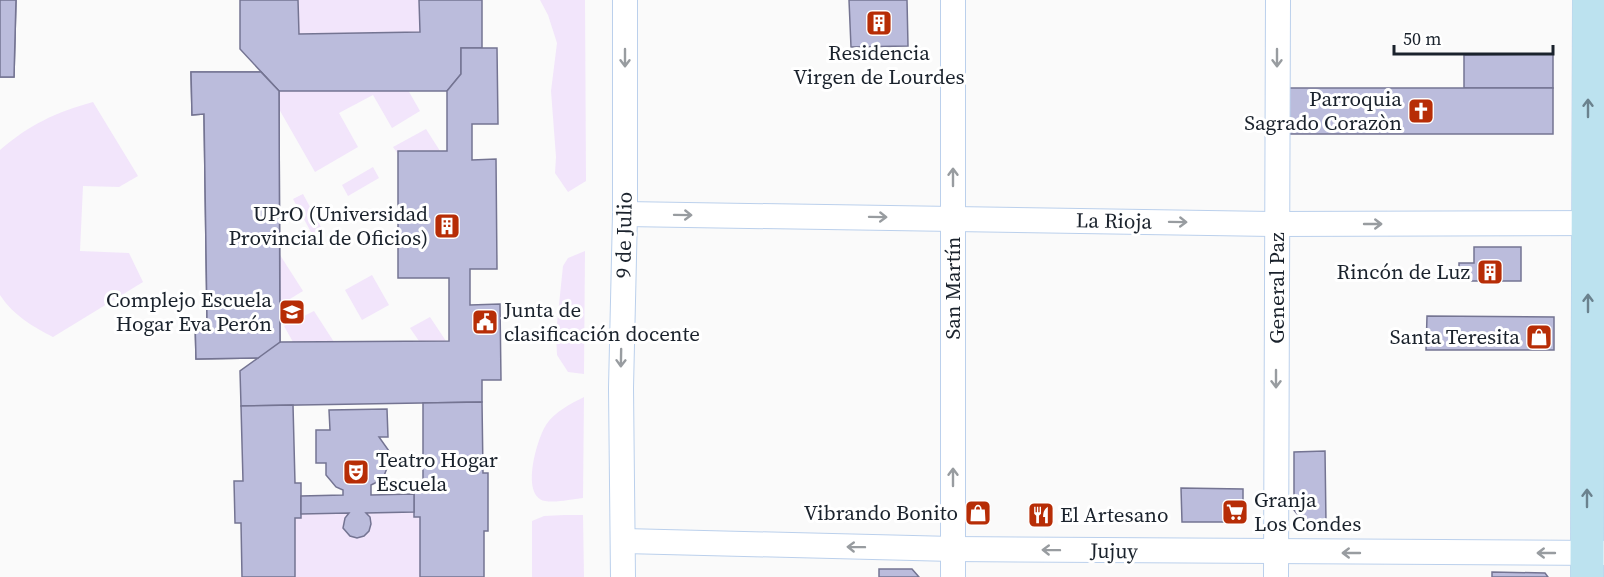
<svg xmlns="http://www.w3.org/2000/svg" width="1604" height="577" viewBox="0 0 1604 577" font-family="'Source Serif 4',serif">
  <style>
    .green { fill: #f2e5fb }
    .building { fill: #bbbcdc; stroke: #747492; stroke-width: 1.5 }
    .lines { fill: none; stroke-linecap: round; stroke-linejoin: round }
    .minor-casing { stroke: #bbd0ec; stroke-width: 26 }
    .secondary-casing { stroke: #bbd0ec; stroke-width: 34 }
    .minor { stroke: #fff; stroke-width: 24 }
    .secondary { stroke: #bce2ef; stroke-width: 33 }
    .oneway { stroke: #989ca0 }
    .oneway2 { stroke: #6b828e }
    .labels { text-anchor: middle; stroke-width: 6; stroke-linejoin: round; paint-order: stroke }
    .poi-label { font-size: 21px; fill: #1a222c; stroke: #fff; text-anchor: end }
    .street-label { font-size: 21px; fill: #1a222c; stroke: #fff }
  </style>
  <rect width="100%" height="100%" fill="#fafafa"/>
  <g class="green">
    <polygon points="298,0 419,0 420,32 299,34"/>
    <polygon points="540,0 585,0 586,181 568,192 555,173 556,157 551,91 557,43 548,15"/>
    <polygon points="408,90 420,111 392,128 373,95 339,113 358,147 315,172 279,109 279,91"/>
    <path d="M93,102L138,176L119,187L83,186L80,251L129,253L143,282L53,337C32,326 14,316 0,295V150C29,125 56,112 93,102Z"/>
    <polygon points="426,129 440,151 398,151 398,154 393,147"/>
    <polygon points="373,167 379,178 348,196 342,185"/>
    <polygon points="303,194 322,229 312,234 293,199"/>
    <polygon points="585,251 584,374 568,372 557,355 556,333 563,266 568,258"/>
    <polygon points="280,255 303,291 280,305"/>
    <polygon points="372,275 389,305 362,320 345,290"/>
    <polygon points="314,311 334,342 293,342 284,326"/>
    <polygon points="430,317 446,341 419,341 410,328"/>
    <path d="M584,397L583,498C572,499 557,503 545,501C520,496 537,439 546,425C554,412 572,403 584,397Z"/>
    <path d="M414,512L420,517V577H295V518H301V514L349,513L345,518L343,528C354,548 382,529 366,513Z"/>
    <polygon points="564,515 583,515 584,577 532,577 532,521 544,516"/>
  </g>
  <g class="building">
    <polygon points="0,0 16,0 14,77 0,77"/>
    <polygon points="0,0 16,0 14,77 0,77"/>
    <polygon points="240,0 298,0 299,34 420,32 419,0 482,0 482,48 461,48 461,74 447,91 279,91 240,49"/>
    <polygon points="849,0 907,0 908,46 851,47"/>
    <polygon points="461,48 497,48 498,124 472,124 472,160 496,159 497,269 470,269 470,305 500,304 501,380 482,380 482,402 241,406 240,371 258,358 196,359 195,320 207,320 204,114 192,115 191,72 261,72 279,91 280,342 449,341 449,278 398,278 398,151 447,151 447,91 461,74"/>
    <polygon points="1553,54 1553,88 1464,88 1464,55"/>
    <polygon points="191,72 261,72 279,91 280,342 258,358 196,359 195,320 207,320 204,114 192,115"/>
    <rect x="1289" y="88" width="264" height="46"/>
    <polygon points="1474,247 1521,247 1521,281 1459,281 1459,263 1474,263"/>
    <polygon points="1427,316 1554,317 1554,350 1426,350"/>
    <polygon points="482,402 483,473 488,473 488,531 484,531 484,577 420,577 420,517 414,517 414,486 423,485 423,403"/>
    <polygon points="293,405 295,483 301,483 301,518 295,518 295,577 242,577 241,523 235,523 234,481 243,481 241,406"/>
    <polygon points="387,409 388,437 379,437 389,451 390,460 384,476 377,482 371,485 371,495 414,494 414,512 366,513 370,517 371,524 369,531 364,536 357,538 350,536 343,528 345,518 349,513 301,514 301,496 343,495 343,490 336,487 326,475 326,463 316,463 316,430 330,430 329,410"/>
    <polygon points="1325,451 1326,523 1304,523 1294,510 1294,452"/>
    <polygon points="1181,488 1243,489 1243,511 1232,522 1182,522"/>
    <polygon points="879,569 912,569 919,577 879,577"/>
    <polygon points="1492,572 1545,573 1548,577 1492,577"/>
  </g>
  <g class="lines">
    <defs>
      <g id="minor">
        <polyline points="953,0 953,577"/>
        <polyline points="625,214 1277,224 1603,223"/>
        <polyline points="624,541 953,549 1604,553"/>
        <polyline points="623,577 621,388 625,214 625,0"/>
        <polyline points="1276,577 1278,0"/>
      </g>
      <polyline id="secondary" points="1587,577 1589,0"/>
    </defs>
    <use href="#minor" class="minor-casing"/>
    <use href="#secondary" class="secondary-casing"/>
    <use href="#minor" class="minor"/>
    <use href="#secondary" class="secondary"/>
  </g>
  <defs><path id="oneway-shaft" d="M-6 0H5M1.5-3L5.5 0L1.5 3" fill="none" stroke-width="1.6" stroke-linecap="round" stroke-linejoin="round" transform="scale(1.5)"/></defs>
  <g class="oneway">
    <use href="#oneway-shaft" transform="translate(625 58) rotate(90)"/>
    <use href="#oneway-shaft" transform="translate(1277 58) rotate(90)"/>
    <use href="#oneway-shaft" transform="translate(953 177) rotate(-90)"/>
    <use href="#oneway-shaft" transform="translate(683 215) rotate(1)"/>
    <use href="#oneway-shaft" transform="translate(878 217) rotate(1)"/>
    <use href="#oneway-shaft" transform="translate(1178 222) rotate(1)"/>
    <use href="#oneway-shaft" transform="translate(1373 224)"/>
    <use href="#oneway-shaft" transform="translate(621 358) rotate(91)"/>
    <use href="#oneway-shaft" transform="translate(1276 379) rotate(90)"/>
    <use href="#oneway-shaft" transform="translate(953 477) rotate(-90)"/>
    <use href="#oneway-shaft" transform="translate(856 547) rotate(-179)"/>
    <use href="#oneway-shaft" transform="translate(1051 550) rotate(-179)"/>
    <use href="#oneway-shaft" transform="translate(1351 553) rotate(-180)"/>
    <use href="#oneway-shaft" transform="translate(1546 553) rotate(-180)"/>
  </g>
  <g class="oneway2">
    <use href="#oneway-shaft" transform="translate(1588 108) rotate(-90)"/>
    <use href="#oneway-shaft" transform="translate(1588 303) rotate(-90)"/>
    <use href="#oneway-shaft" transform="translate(1587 498) rotate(-90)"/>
  </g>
  <defs>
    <symbol id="building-square" viewBox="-11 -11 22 22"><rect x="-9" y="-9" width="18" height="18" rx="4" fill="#b72d06" stroke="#fff"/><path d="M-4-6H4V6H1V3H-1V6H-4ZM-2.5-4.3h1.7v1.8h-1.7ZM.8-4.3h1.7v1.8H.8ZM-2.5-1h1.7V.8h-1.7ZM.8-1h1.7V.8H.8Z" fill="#fff"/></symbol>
    <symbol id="church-square" viewBox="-11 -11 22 22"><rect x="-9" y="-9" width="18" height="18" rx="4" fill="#b72d06" stroke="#fff"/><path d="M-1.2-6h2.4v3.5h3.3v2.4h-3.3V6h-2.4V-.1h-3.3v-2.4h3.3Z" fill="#fff"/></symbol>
    <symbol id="school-square" viewBox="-11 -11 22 22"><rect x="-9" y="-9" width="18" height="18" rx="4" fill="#b72d06" stroke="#fff"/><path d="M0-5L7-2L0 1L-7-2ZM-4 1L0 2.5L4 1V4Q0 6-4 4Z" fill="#fff"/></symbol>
    <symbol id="civic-square" viewBox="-11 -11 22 22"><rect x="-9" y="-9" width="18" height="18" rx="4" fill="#b72d06" stroke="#fff"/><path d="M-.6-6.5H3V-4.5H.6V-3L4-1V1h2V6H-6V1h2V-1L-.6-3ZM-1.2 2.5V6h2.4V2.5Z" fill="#fff"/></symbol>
    <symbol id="shop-square" viewBox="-11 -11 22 22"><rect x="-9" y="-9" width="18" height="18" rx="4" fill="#b72d06" stroke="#fff"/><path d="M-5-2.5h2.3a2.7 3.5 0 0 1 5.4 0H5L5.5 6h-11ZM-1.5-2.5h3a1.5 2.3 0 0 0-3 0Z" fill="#fff"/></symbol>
    <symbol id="theatre-square" viewBox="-11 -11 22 22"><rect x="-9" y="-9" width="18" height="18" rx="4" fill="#b72d06" stroke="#fff"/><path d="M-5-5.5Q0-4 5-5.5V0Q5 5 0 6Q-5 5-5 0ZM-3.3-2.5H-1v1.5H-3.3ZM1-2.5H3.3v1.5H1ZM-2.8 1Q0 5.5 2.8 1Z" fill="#fff"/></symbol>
    <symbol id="supermarket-square" viewBox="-11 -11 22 22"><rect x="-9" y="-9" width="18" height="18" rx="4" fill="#b72d06" stroke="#fff"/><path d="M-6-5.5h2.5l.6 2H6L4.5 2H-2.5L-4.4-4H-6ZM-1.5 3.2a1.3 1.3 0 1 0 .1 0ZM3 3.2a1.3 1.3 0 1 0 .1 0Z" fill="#fff"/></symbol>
    <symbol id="restaurant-square" viewBox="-11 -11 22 22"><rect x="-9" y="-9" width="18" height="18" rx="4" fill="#b72d06" stroke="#fff"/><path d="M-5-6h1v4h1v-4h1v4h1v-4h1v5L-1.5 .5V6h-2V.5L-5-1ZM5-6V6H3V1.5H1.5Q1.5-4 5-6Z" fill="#fff"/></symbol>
  </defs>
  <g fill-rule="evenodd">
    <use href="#building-square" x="864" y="8" width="30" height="30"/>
    <use href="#church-square" x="1406" y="96" width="30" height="30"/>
    <use href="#building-square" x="432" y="211" width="30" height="30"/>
    <use href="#building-square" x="1475" y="257" width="30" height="30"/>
    <use href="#school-square" x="277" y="297" width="30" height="30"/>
    <use href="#civic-square" x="470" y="307" width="30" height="30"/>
    <use href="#shop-square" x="1524" y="322" width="30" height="30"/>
    <use href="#theatre-square" x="341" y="457" width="30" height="30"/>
    <use href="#supermarket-square" x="1220" y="497" width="30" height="30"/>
    <use href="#shop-square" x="963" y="498" width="30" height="30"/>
    <use href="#restaurant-square" x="1026" y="500" width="30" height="30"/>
  </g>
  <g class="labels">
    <g class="poi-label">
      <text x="879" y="60" text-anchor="middle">Residencia<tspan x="879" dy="24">Virgen de Lourdes</tspan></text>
      <text x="1402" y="106">Parroquia<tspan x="1402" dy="24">Sagrado Corazòn</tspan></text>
      <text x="428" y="221">UPrO (Universidad<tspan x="428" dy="24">Provincial de Oficios)</tspan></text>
      <text x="1470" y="279">Rincón de Luz</text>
      <text x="272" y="307">Complejo Escuela<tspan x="272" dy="24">Hogar Eva Perón</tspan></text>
      <text x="504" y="317" text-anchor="start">Junta de<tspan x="504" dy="24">clasificación docente</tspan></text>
      <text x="1520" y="344">Santa Teresita</text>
      <text x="376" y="467" text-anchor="start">Teatro Hogar<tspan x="376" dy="24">Escuela</tspan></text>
      <text x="1254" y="507" text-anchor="start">Granja<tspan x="1254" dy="24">Los Condes</tspan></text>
      <text x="958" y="520">Vibrando Bonito</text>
      <text x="1060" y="522" text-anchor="start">El Artesano</text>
    </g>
    <g class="street-label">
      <text transform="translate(1114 221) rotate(1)" y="7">La Rioja</text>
      <text transform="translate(624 235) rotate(-89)" y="7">9 de Julio</text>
      <text transform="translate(953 288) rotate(-90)" y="7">San Martín</text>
      <text transform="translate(1277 288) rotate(-90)" y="7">General Paz</text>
      <text transform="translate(1114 551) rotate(1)" y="7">Jujuy</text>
    </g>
  </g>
  <path d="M1394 45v9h159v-9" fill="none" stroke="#1a222c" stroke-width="3"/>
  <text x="1403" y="45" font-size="18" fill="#1a222c" stroke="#ffffff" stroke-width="4.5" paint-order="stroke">50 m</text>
</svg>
